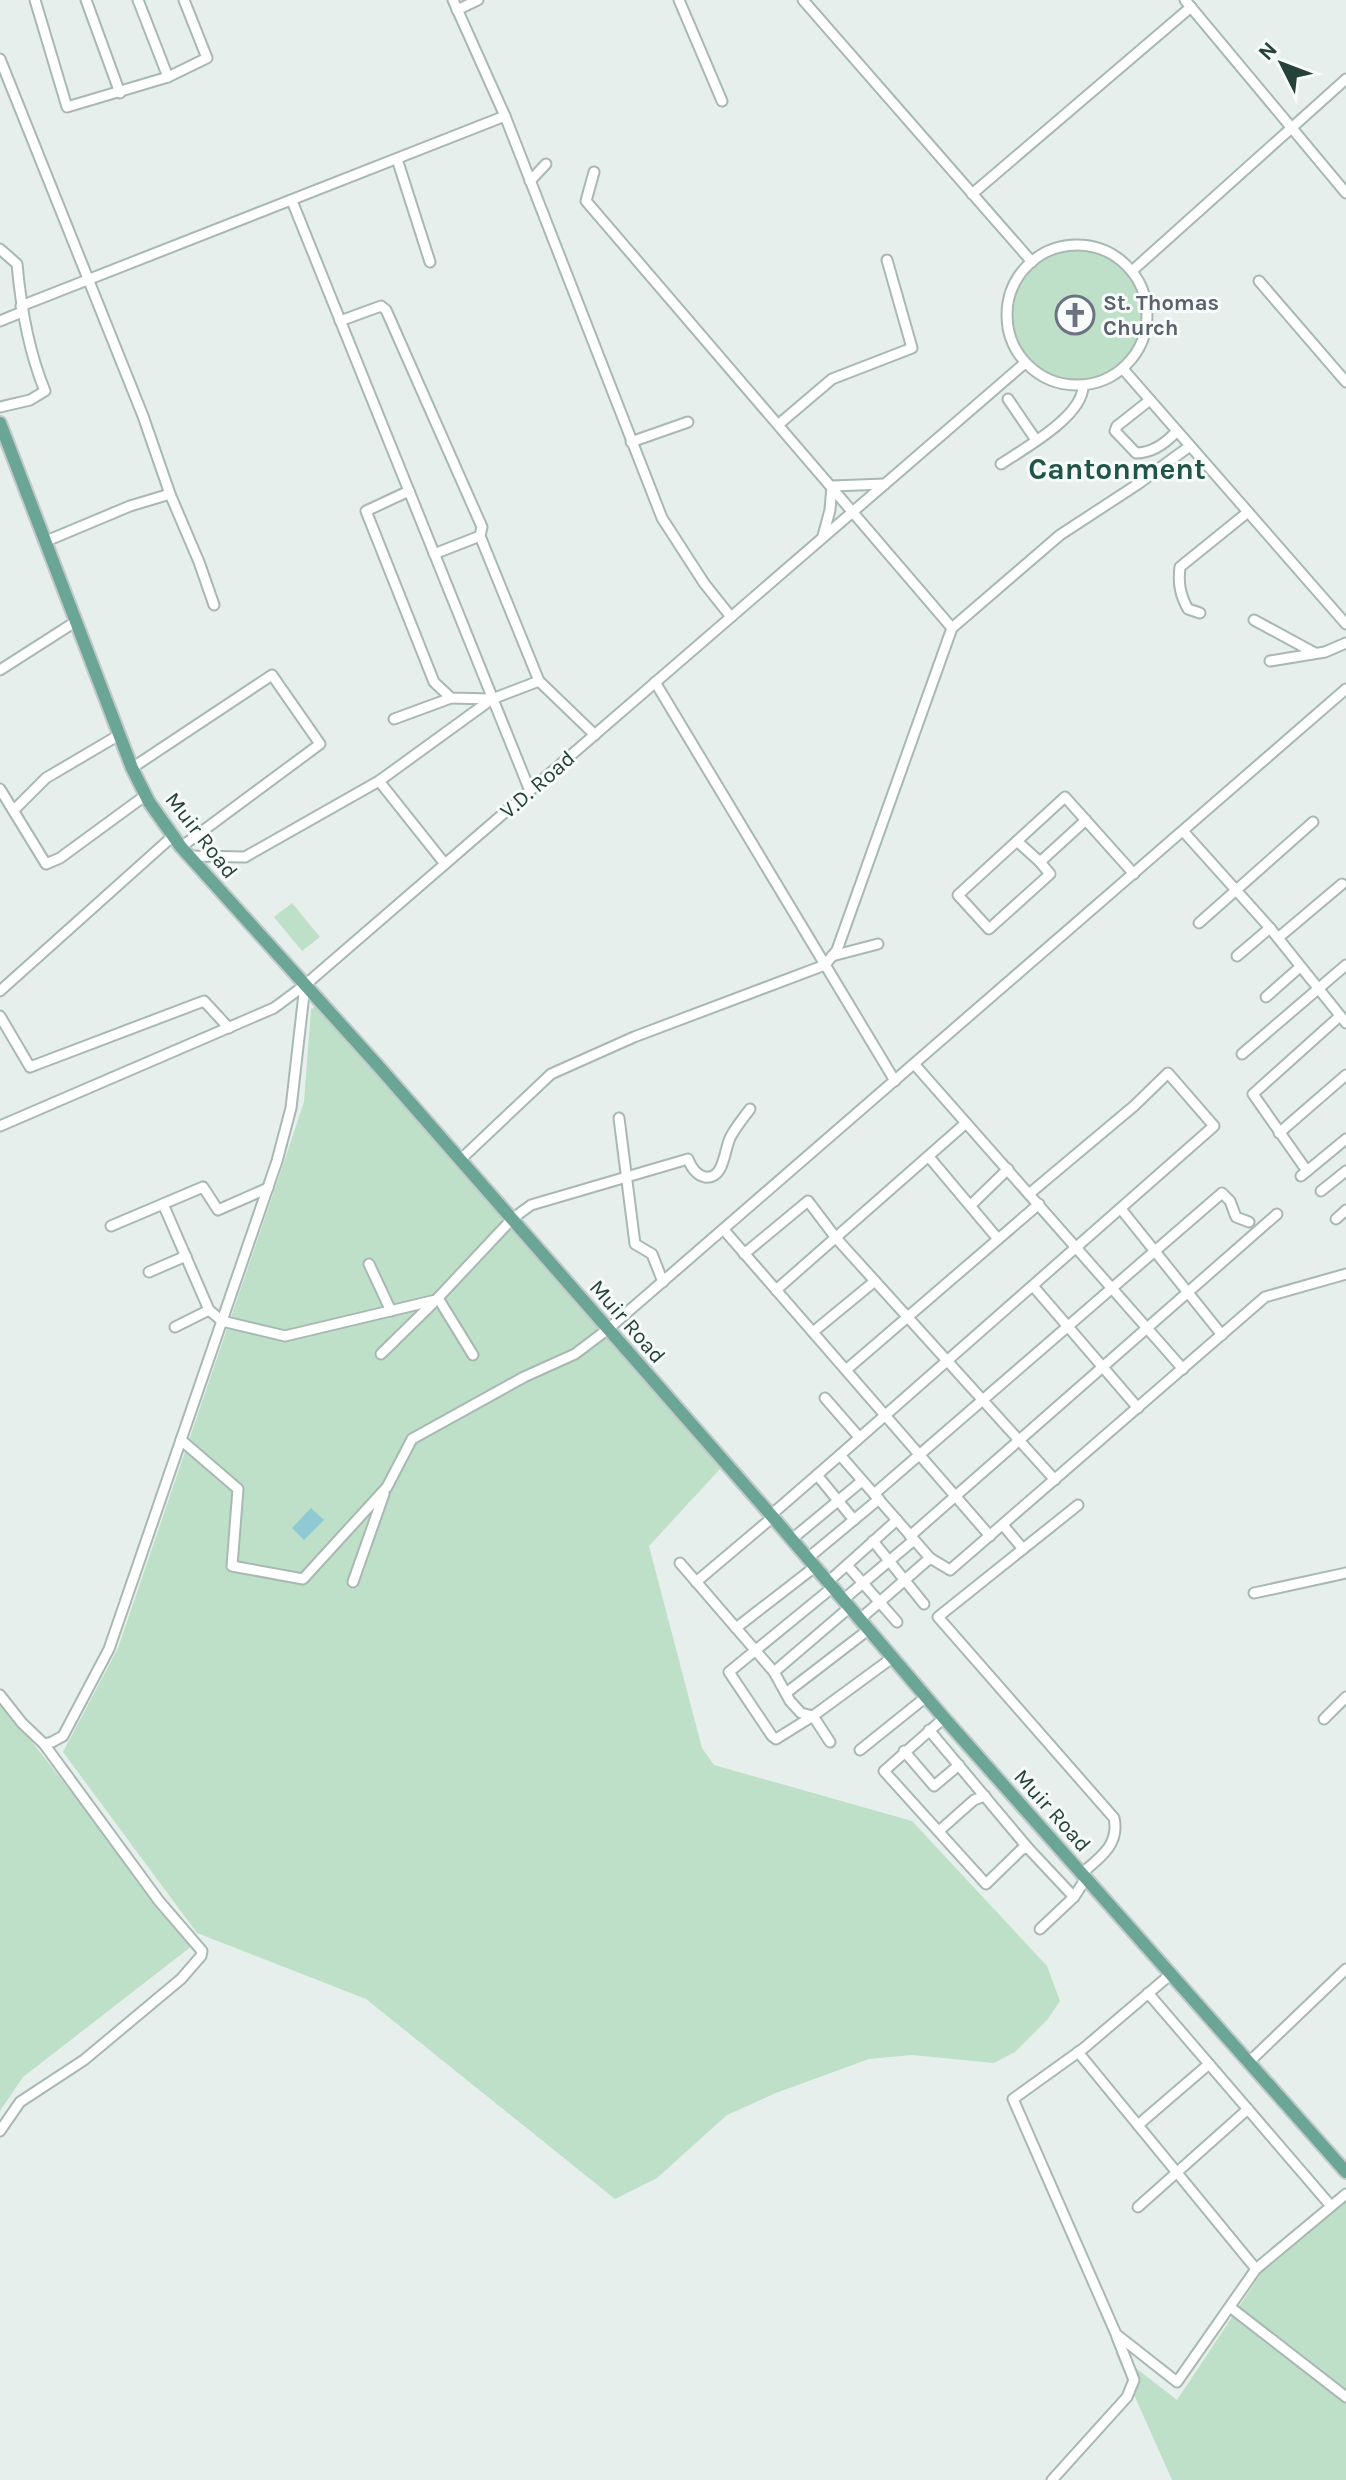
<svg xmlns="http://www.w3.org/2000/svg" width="1346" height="2480" viewBox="0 0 1346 2480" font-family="Karla,sans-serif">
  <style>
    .green { fill: #bfe0c8 }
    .water { fill: #8ec9d4 }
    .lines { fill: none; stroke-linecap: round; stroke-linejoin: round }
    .minor-casing { stroke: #a8b8b2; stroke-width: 13 }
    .major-casing { stroke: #c2cac8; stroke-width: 16 }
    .minor { stroke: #fff; stroke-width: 9 }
    .major { stroke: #6aa596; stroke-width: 12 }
    .labels { text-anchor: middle; stroke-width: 6; stroke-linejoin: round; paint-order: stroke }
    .worship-label { font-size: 22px; font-weight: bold; fill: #5b616d; stroke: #f7fbf9; text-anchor: start }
    .street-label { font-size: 22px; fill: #24423a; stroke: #f7fbf9 }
    .district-label { font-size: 30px; font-weight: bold; fill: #1f5548; stroke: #f7fbf9 }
  </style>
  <rect width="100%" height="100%" fill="#e6efeb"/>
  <g class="green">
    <circle cx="1078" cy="316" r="66"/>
    <polygon points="292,903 320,937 302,951 274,917"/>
    <polygon points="318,1004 721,1468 649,1546 702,1748 714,1765 912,1821 1047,1966 1060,2001 1047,2020 1015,2052 994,2063 912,2055 869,2059 776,2093 727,2115 657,2178 615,2199 366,1999 197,1933 63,1752 118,1648 284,1162 304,1102 311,1009"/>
    <polygon points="0,1701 192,1946 23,2077 0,2111"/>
    <polygon points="1346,2202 1346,2480 1172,2480 1115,2352 1177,2400 1266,2266"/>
  </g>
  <polygon class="water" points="311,1508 324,1520 304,1540 292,1528"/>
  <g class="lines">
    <defs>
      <g id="minor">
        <polyline points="35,0 67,107 168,77 207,58 184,0"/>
        <polyline points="86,0 120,93"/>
        <polyline points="138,0 168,77"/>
        <polyline points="453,0 505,116 662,518 704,583 731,617"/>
        <polyline points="679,0 722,101"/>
        <polyline points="803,0 1032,262"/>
        <polyline points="1185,0 1346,193"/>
        <polyline points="457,10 478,0"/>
        <polyline points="0,59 143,416 170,494 199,562 214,605"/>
        <polyline points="397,159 430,262"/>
        <polyline points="530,181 546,164"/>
        <polyline points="972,194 1191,7"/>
        <polyline points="292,201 530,791"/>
        <circle cx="1077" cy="315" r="70"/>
        <path d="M0,249L17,264C21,308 28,350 45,391L30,400L0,407"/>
        <polyline points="1132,271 1346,79"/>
        <polyline points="1259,281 1346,382"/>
        <polyline points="21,306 505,116"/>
        <polyline points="0,321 22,312"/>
        <polyline points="340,321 381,306 386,310 482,527 480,536 539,681"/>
        <polyline points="1123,369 1346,624"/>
        <polyline points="1008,399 1036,440"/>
        <path d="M1150,400L1117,426L1115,431L1136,453C1152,453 1166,443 1177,431"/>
        <polyline points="779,424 832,379 912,348 887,260"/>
        <polyline points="631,442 688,422"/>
        <path d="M1001,464C1025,448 1083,416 1083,386"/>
        <polyline points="409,491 366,511 434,682 451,698 492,699"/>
        <polyline points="823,536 830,510 832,486 885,484"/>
        <polyline points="44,542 130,506 170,494"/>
        <polyline points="434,554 480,536"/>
        <path d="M1200,613L1188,609C1180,595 1178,583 1180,567L1248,512"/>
        <polyline points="1254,620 1313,652"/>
        <polyline points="952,628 1060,535 1138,484 1190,446"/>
        <polyline points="1270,661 1325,652 1346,643"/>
        <polyline points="0,670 75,622"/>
        <polyline points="655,682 895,1081"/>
        <polyline points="394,719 451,698"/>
        <polyline points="132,768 272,675 320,744 181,847"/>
        <polyline points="379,781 445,864"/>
        <polyline points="0,789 46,864 60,858 146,795"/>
        <polyline points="14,810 46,778 119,735"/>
        <polyline points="1086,820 1040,862 1050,874 989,929 958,895 1065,797 1134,874"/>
        <polyline points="1183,831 1270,928 1346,1023"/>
        <polyline points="1017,841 1040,862"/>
        <polyline points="189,856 245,857 379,781 492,699 539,681 595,735"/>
        <polyline points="1199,923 1313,822"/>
        <polyline points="1278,938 1342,884"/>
        <polyline points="832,956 878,944"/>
        <polyline points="1237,956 1270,928"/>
        <polyline points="0,991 173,836"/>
        <polyline points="1266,997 1300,967"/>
        <polyline points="0,1016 30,1067 204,1001 229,1028"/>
        <polyline points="1242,1054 1346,965"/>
        <polyline points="915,1065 1183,1369"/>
        <polyline points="619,1118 635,1244 652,1254 663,1282"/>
        <polyline points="0,1126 274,1008 305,985 1025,363"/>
        <polyline points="1279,1133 1346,1075"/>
        <polyline points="929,1157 998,1239"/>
        <polyline points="460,1160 551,1074 634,1037 825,965 837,950 952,628 586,201 594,172"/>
        <polyline points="1307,1171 1253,1094 1340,1016"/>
        <polyline points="1301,1176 1346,1139"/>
        <polyline points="1321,1191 1346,1171"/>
        <path d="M163,1204L209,1310L222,1321L285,1336L436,1300L512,1219L531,1205L688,1159C691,1167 696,1175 705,1177C725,1180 724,1148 731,1136C736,1127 743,1118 750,1109"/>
        <polyline points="971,1205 1008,1169"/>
        <polyline points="1121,1209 1222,1335"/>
        <polyline points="1336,1219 1346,1210"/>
        <polyline points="111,1226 203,1187 218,1210 268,1188"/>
        <polyline points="724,1230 990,1536"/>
        <polyline points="744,1254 808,1201 836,1238 1055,1480"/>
        <polyline points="369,1264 391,1311"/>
        <polyline points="149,1272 186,1256"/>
        <polyline points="1033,1286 1138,1408"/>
        <polyline points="776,1290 966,1123"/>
        <polyline points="438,1298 473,1355"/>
        <polyline points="175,1327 209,1310"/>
        <polyline points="813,1332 875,1281"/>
        <polyline points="381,1354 433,1303"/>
        <polyline points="846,1370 1039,1204"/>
        <polyline points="825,1398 859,1437"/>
        <polyline points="181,1440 238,1489 232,1566 303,1579 387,1487 412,1439 524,1377 575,1354 608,1329 1346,689"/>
        <polyline points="840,1455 1214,1126 1168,1073 1134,1106 1029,1194"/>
        <polyline points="817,1475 854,1520"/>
        <polyline points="874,1494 1222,1193 1230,1201 1236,1217 1249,1222"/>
        <path d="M1078,1505L938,1617L1114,1818C1120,1844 1100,1858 1082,1873"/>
        <polyline points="771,1515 840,1455 930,1558 859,1620"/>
        <polyline points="1003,1525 1023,1549"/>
        <polyline points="910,1536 1277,1214"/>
        <polyline points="792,1539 862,1481"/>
        <polyline points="873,1541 924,1604"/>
        <polyline points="808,1558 879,1499"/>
        <polyline points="930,1558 950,1570 1265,1297 1346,1274"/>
        <polyline points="680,1563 774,1672 790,1701 801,1713 813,1716 892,1658"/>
        <polyline points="847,1565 897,1622"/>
        <polyline points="829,1581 897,1520"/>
        <polyline points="353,1582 384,1494"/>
        <polyline points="696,1582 773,1517"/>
        <polyline points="1254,1593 1346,1573"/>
        <polyline points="844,1599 914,1540"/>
        <polyline points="736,1628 816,1566"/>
        <polyline points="774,1672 850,1607"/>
        <polyline points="786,1693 868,1630"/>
        <polyline points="0,1695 22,1723 44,1744 52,1742 63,1736 109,1649 277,1161 291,1108 305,985"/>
        <polyline points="944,1718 884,1771 986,1884 1022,1849 1028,1848"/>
        <polyline points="1324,1719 1346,1697"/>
        <polyline points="929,1730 1028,1848 1074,1897"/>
        <polyline points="830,1742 813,1716 776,1739 772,1736 729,1672 833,1587"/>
        <polyline points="860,1750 926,1697"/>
        <polyline points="904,1751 934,1786 959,1765"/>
        <polyline points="939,1831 974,1800 985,1796"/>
        <polyline points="1040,1929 1074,1897 1086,1878"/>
        <polyline points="1171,1974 1084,2048 1013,2099 1116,2334 1177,2382 1256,2269 1346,2194"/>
        <polyline points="1148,1993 1331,2206"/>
        <polyline points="1078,2052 1256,2269"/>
        <polyline points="1249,2062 1346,1969"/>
        <polyline points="1138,2125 1209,2064"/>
        <polyline points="0,2131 20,2102 84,2060 181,1979 201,1956 202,1951 159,1901 44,1744"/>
        <polyline points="1138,2207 1248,2109"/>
        <polyline points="1230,2307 1346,2397"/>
        <polyline points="1052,2480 1127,2397 1134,2380 1117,2337"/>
      </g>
      <polyline id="major" points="0,423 132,768 149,802 181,847 380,1068 771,1515 944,1718 1346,2172"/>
    </defs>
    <use href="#minor" class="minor-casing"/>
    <use href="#major" class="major-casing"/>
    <use href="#minor" class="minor"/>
    <use href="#major" class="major"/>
  </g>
  <defs>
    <symbol id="church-ring" viewBox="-11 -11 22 22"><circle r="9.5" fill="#f7fbf9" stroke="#6b7280" stroke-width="1.5"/><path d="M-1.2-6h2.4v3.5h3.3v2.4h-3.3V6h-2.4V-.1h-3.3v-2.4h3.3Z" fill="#6b7280"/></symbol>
  </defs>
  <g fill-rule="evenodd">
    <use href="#church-ring" x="1053" y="293" width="44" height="44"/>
  </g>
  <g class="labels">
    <g class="worship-label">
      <text x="1103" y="310">St. Thomas<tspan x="1103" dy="25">Church</tspan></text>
    </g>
    <g class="street-label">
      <text transform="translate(537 784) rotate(-41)" y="8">V.D. Road</text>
      <text transform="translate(202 835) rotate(52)" y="8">Muir Road</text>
      <text transform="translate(628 1321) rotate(49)" y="8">Muir Road</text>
      <text transform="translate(1053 1810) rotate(48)" y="8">Muir Road</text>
    </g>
    <g class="district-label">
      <text x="1117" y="479">Cantonment</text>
    </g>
  </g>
  <g transform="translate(1282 64) rotate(312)" stroke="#f7fbf9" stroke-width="6" paint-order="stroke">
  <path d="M0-6L14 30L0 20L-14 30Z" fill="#24423a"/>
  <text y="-12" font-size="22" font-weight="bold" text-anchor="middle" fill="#24423a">N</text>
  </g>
</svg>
